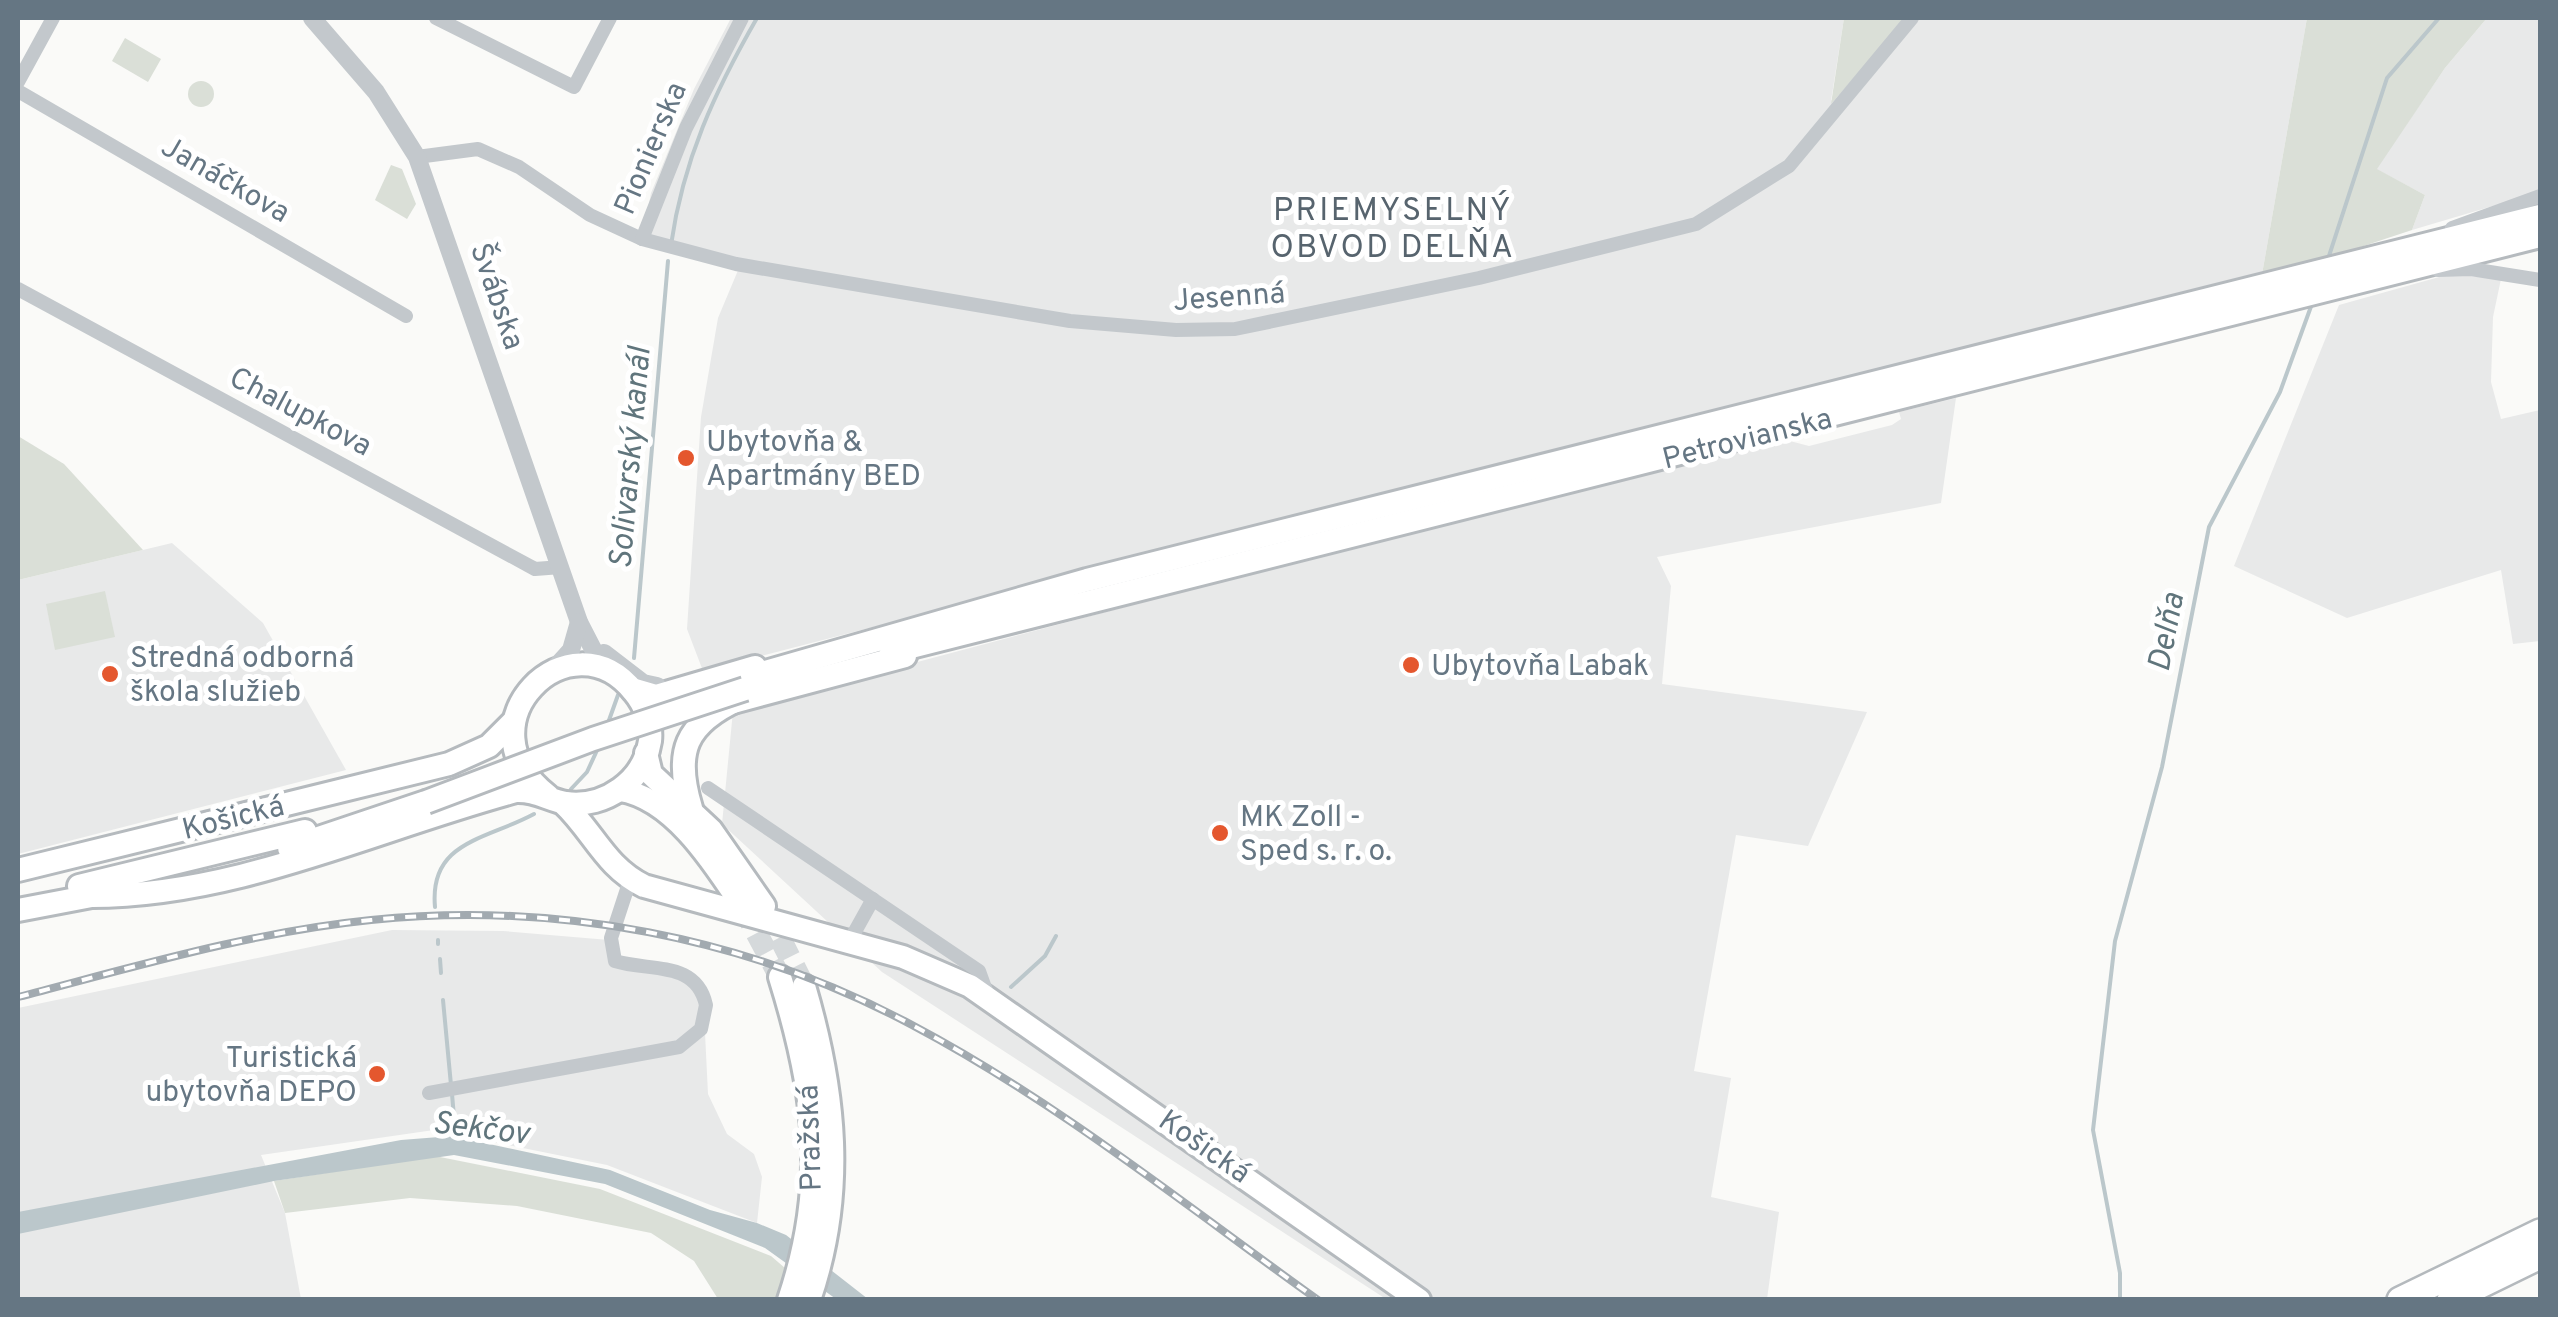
<svg xmlns="http://www.w3.org/2000/svg" width="2558" height="1317" viewBox="0 0 2558 1317" font-family="Overpass,sans-serif">
  <style>
    .built { fill: #e8e9e9 }
    .green { fill: #dadfd7 }
    .water { fill: #bbc7cb }
    .lines { fill: none; stroke-linecap: round; stroke-linejoin: round }
    .stream { stroke: #bbc7cb; stroke-width: 4 }
    .primary-tunnel { stroke: #d5d9db; stroke-width: 22; stroke-dasharray: 22 11; stroke-linecap: butt }
    .primary-casing { stroke: #b5babe; stroke-width: 28 }
    .motorway-casing { stroke: #b4b9bd; stroke-width: 30 }
    .minor { stroke: #c3c8cc; stroke-width: 14 }
    .tertiary { stroke: #c3c8cc; stroke-width: 18 }
    .primary { stroke: #fff; stroke-width: 22 }
    .motorway { stroke: #fff; stroke-width: 25 }
    .rail-casing { stroke: #a2aab0; stroke-width: 8 }
    .rail { stroke: #fff; stroke-width: 4; stroke-dasharray: 11; stroke-linecap: butt }
    .primary-bridge-casing { stroke: #b5babe; stroke-width: 28; stroke-linecap: butt }
    .primary-bridge { stroke: #fff; stroke-width: 22 }
    .poi-dot { fill: #e4572e; stroke: #fff; stroke-width: 4 }
    .labels { text-anchor: middle; stroke-width: 10; stroke-linejoin: round; paint-order: stroke }
    .street-label { font-size: 30px; fill: #657683; stroke: #fff }
    .poi-label { font-size: 30px; fill: #657683; stroke: #fff; text-anchor: start }
    .neighbourhood-label { font-size: 32px; letter-spacing: 2.5px; fill: #57646e; stroke: #fff }
    .water-label { font-size: 32px; font-style: italic; fill: #60757c; stroke: #fff }
  </style>
  <rect width="100%" height="100%" fill="#fafaf8"/>
  <g class="built">
    <polygon points="731,18 1844,18 1831,101 1906,18 2307,18 2261,280 1290,519 703,671 687,629 701,417 718,318 739,268 642,240 651,193 694,89"/>
    <polygon points="2487,18 2540,18 2540,192 2412,230 2425,195 2376,169 2445,68"/>
    <polygon points="2450,274 2501,279 2493,317 2491,382 2501,419 2540,410 2540,641 2513,644 2501,570 2347,618 2234,566 2339,305"/>
    <polygon points="1956,398 1941,503 1657,557 1671,586 1662,684 1867,712 1808,846 1736,835 1694,1071 1731,1078 1711,1197 1779,1212 1767,1299 1386,1299 882,972 722,824 733,711 1151,600 1786,440 1809,446 1892,425 1901,419 1899,412"/>
    <polygon points="172,543 263,623 346,770 18,854 18,580"/>
    <polygon points="392,930 503,931 609,940 610,960 693,976 705,1033 708,1094 727,1134 754,1154 762,1177 757,1223 607,1165 434,1130 261,1155 285,1213 301,1299 18,1299 18,1008"/>
  </g>
  <g class="green">
    <polygon points="1844,18 1906,18 1831,104"/>
    <polygon points="2307,18 2487,18 2445,68 2377,169 2425,195 2412,230 2261,280"/>
    <polygon points="125,38 161,59 148,82 112,61"/>
    <circle cx="201" cy="94" r="13"/>
    <polygon points="391,165 402,169 416,204 407,219 375,200"/>
    <polygon points="18,436 64,464 143,550 18,580"/>
    <polygon points="105,591 115,637 55,650 46,604"/>
    <polygon points="435,1156 600,1189 771,1256 821,1299 718,1299 694,1261 651,1233 517,1206 410,1198 285,1213 274,1181"/>
  </g>
  <polygon class="water" points="452,1136 610,1170 710,1210 757,1223 786,1235 868,1299 836,1299 765,1248 605,1184 454,1155 274,1181 18,1234 18,1212 401,1140"/>
  <g class="lines">
    <g class="stream">
      <path d="M671,245C683,160 715,91 757,18"/>
      <polyline points="2328,259 2387,78 2439,18"/>
      <polyline points="634,658 668,261"/>
      <polyline points="608,723 618,695"/>
      <polyline points="571,789 587,772 599,746"/>
      <path d="M435,907C429,841 486,840 534,814"/>
      <polyline points="438,940 438,944"/>
      <polyline points="440,959 441,973"/>
      <polyline points="1011,987 1045,956 1056,936"/>
      <polyline points="443,1000 451,1085"/>
      <polyline points="452,1094 456,1140"/>
      <polyline points="2120,1300 2120,1273 2093,1130 2115,941 2162,767 2209,527 2280,392 2313,301"/>
    </g>
    <g class="primary-tunnel">
      <polyline points="741,904 780,977"/>
      <polyline points="765,908 804,986"/>
    </g>
    <defs>
      <g id="primary">
        <polyline points="891,652 2540,236"/>
        <polyline points="741,679 1087,580 2540,216"/>
        <polyline points="632,689 656,696 755,667"/>
        <polyline points="729,703 905,656"/>
        <polyline points="646,753 651,774 711,830 764,906"/>
        <path d="M620,790C672,798 712,860 739,901"/>
        <path d="M563,803C593,831 605,867 644,886L903,957L970,986L1419,1300"/>
        <path d="M691,808C674,752 685,724 739,699"/>
        <polyline points="289,848 426,802"/>
        <polyline points="18,870 449,764 489,746 514,721"/>
        <polyline points="79,886 305,831"/>
        <path d="M91,896C238,896 375,829 516,791C536,790 548,800 566,803C605,808 644,781 650,741C652,724 645,705 634,692C571,612 455,724 548,796"/>
        <polyline points="18,910 102,894"/>
        <path d="M780,977C816,1092 828,1183 789,1300"/>
        <path d="M804,986C835,1091 846,1193 809,1300"/>
      </g>
      <g id="motorway">
        <polyline points="2400,1300 2540,1232"/>
        <polyline points="2450,1300 2540,1256"/>
      </g>
    </defs>
    <use href="#primary" class="primary-casing"/>
    <use href="#motorway" class="motorway-casing"/>
    <g class="minor">
      <polyline points="436,18 574,87 610,18"/>
      <polyline points="18,82 53,18"/>
      <polyline points="18,91 406,316"/>
      <polyline points="417,157 478,149 519,167 590,215 642,239 736,264 1070,321 1176,330 1235,329 1479,278 1696,224 1789,166 1912,18"/>
      <polyline points="2452,228 2540,196"/>
      <polyline points="642,239 686,128 742,18"/>
      <polyline points="2438,270 2471,269 2540,280"/>
      <polyline points="18,289 535,569 561,567"/>
      <polyline points="708,788 979,971 988,996"/>
      <polyline points="848,944 873,899"/>
      <path d="M429,1093L679,1047L701,1029L706,1005C696,960 650,972 615,961L611,938L630,880"/>
    </g>
    <g class="tertiary">
      <polyline points="312,18 376,92 417,157 579,622 596,655 611,671"/>
      <polyline points="604,653 643,683 657,686"/>
      <polyline points="553,670 571,650 579,622"/>
    </g>
    <use href="#primary" class="primary"/>
    <use href="#motorway" class="motorway"/>
    <defs>
      <path id="rail" d="M18,997C134,967 251,932 371,920C556,901 748,937 912,1025C1056,1101 1185,1205 1318,1300"/>
    </defs>
    <use href="#rail" class="rail-casing"/>
    <use href="#rail" class="rail"/>
    <defs>
      <polyline id="primary-bridge" points="426,802 593,739 745,689"/>
    </defs>
    <use href="#primary-bridge" class="primary-bridge-casing"/>
    <use href="#primary-bridge" class="primary-bridge"/>
  </g>
  <g class="poi-dot">
    <circle cx="686" cy="458" r="10"/>
    <circle cx="1411" cy="665" r="10"/>
    <circle cx="110" cy="674" r="10"/>
    <circle cx="1220" cy="833" r="10"/>
    <circle cx="377" cy="1074" r="10"/>
  </g>
  <g class="labels">
    <g class="street-label">
      <text transform="translate(650 148) rotate(-67)" y="10">Pionierska</text>
      <text transform="translate(226 179) rotate(30)" y="10">Janáčkova</text>
      <text transform="translate(498 296) rotate(71)" y="10">Švábska</text>
      <text transform="translate(1229 296) rotate(-4)" y="10">Jesenná</text>
      <text transform="translate(301 411) rotate(28)" y="10">Chalupkova</text>
      <text transform="translate(1747 438) rotate(-14)" y="10">Petrovianska</text>
      <text transform="translate(233 817) rotate(-14)" y="10">Košická</text>
      <text transform="translate(809 1138) rotate(-92)" y="10">Pražská</text>
      <text transform="translate(1205 1146) rotate(35)" y="10">Košická</text>
    </g>
    <g class="poi-label">
      <text x="706" y="451">Ubytovňa &amp;<tspan x="706" dy="34">Apartmány BED</tspan></text>
      <text x="130" y="667">Stredná odborná<tspan x="130" dy="34">škola služieb</tspan></text>
      <text x="1431" y="675">Ubytovňa Labak</text>
      <text x="1240" y="826">MK Zoll -<tspan x="1240" dy="34">Sped s. r. o.</tspan></text>
      <text x="357" y="1067" text-anchor="end">Turistická<tspan x="357" dy="34">ubytovňa DEPO</tspan></text>
    </g>
    <g class="neighbourhood-label">
      <text x="1393" y="220">PRIEMYSELNÝ<tspan x="1393" dy="37">OBVOD DELŇA</tspan></text>
    </g>
    <g class="water-label">
      <text transform="translate(629 458) rotate(-85)" y="11">Solivarský kanál</text>
      <text transform="translate(2165 632) rotate(-79)" y="11">Delňa</text>
      <text transform="translate(481 1127) rotate(7)" y="11">Sekčov</text>
    </g>
  </g>
  <rect width="2558" height="1317" fill="none" stroke="#657683" stroke-width="40"/>
</svg>
